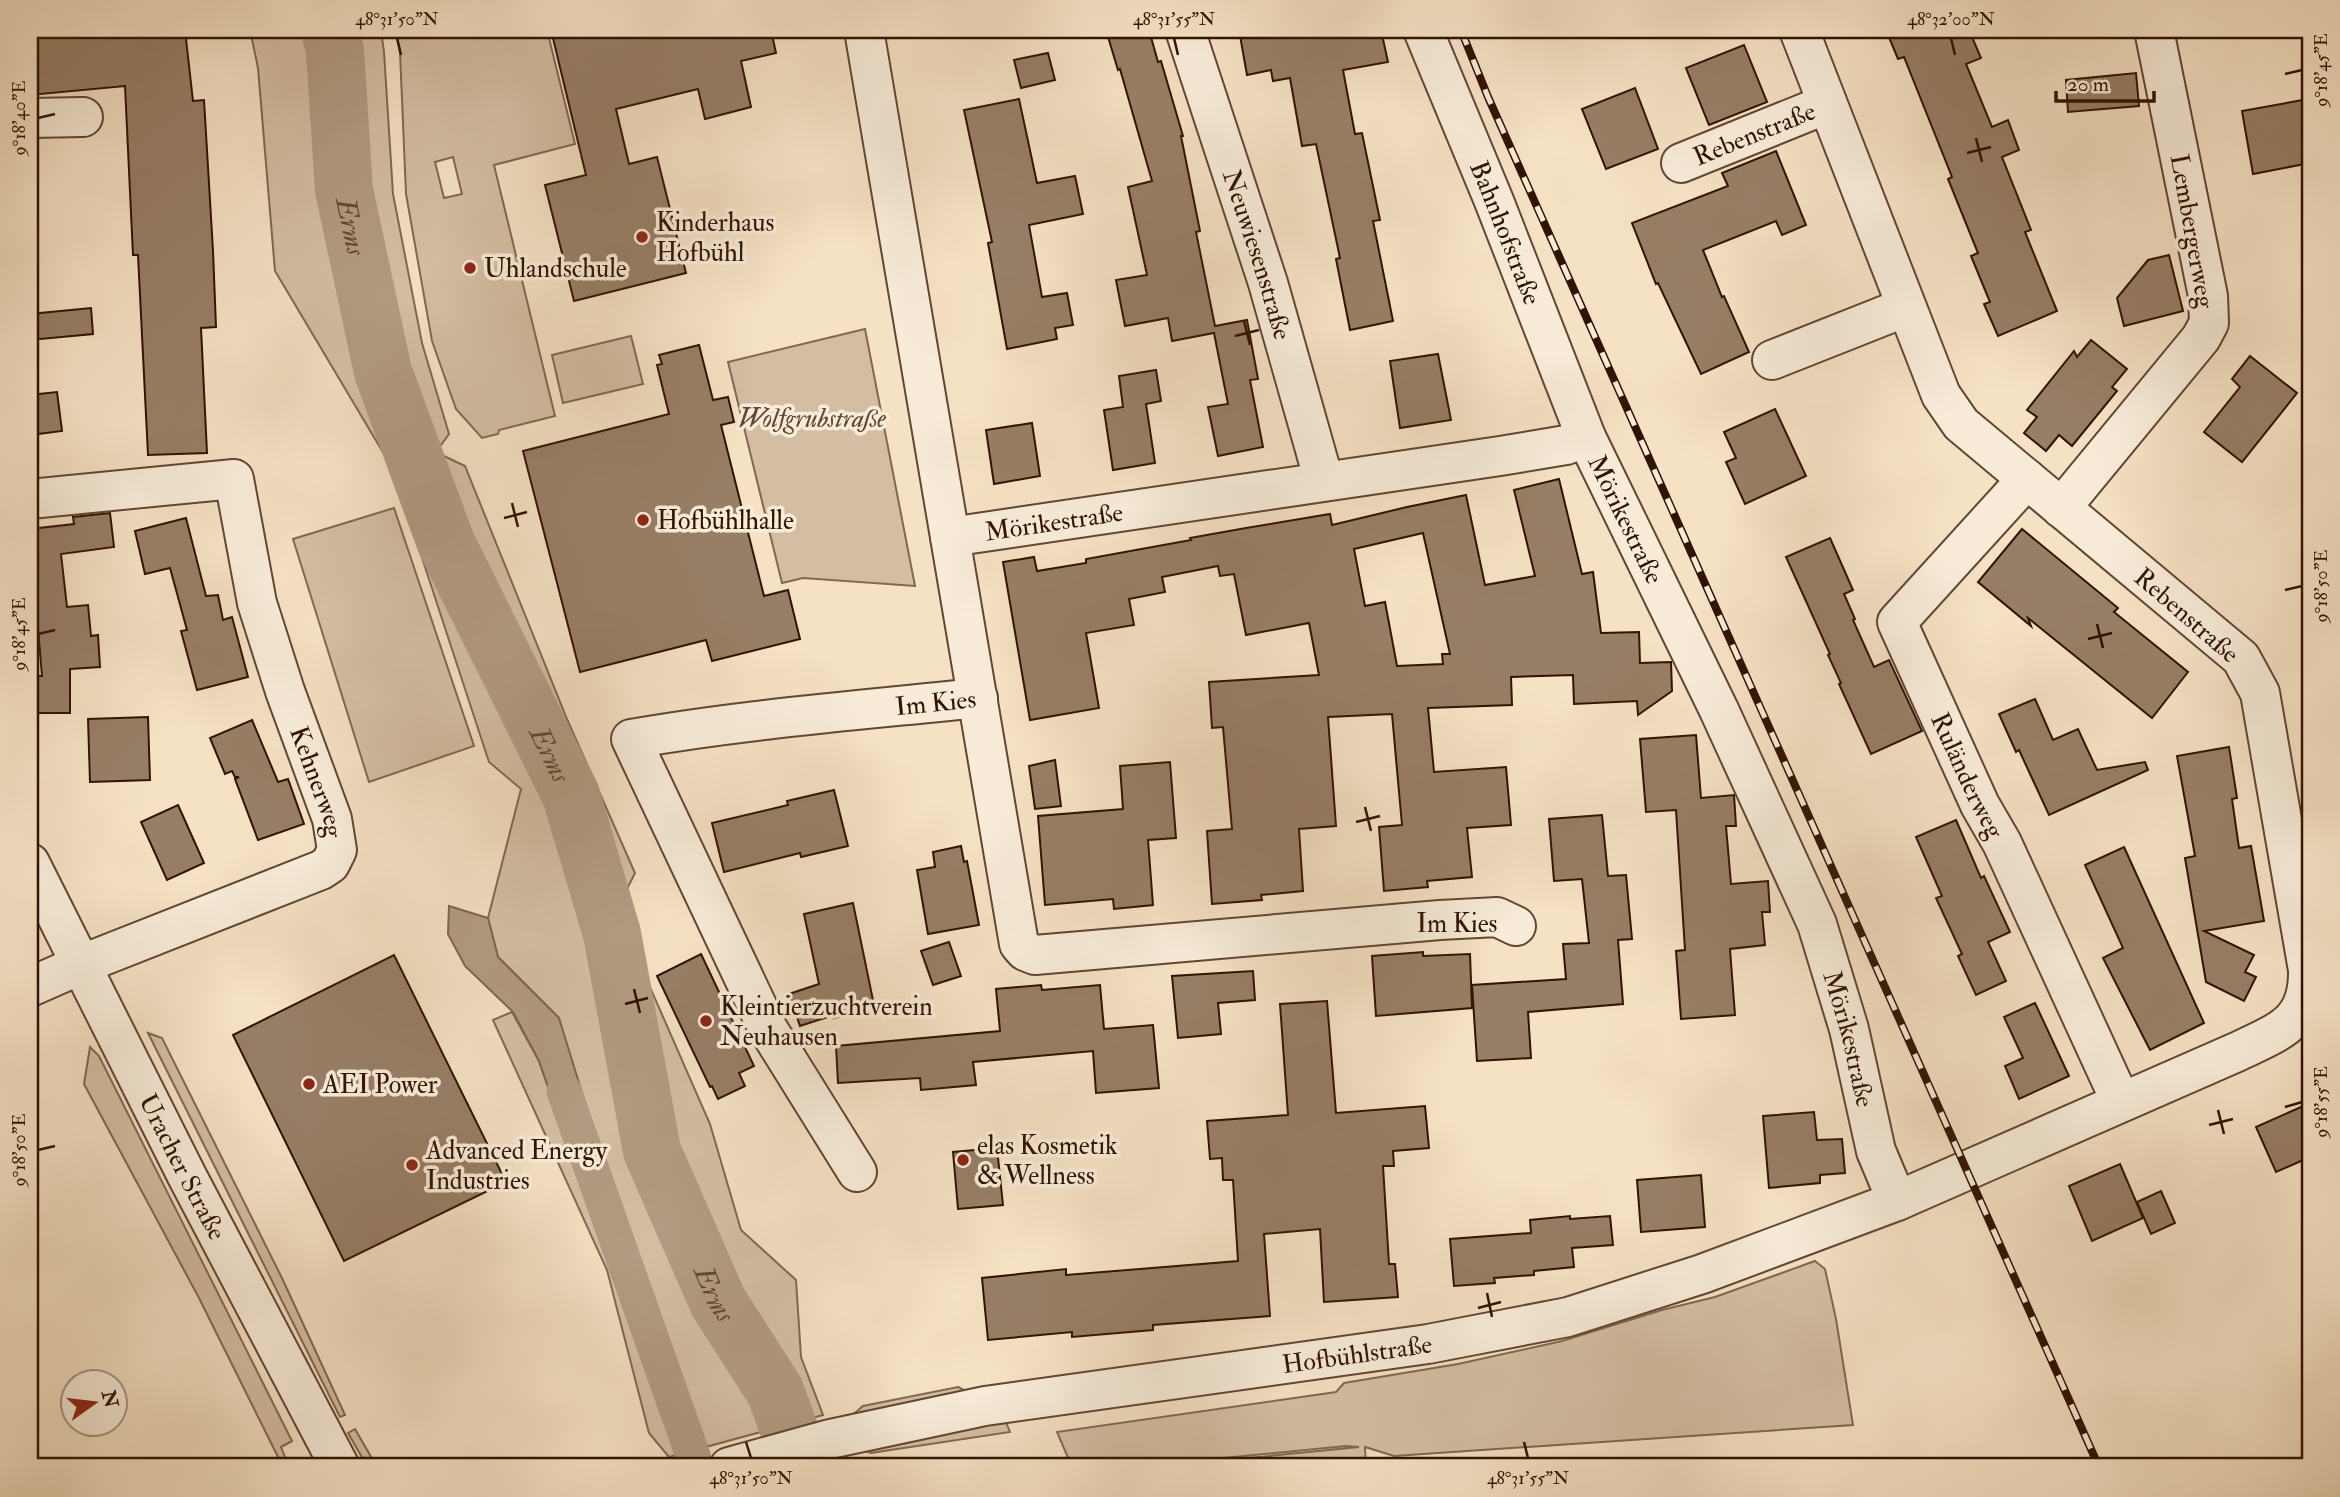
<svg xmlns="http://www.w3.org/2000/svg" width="2340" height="1497" viewBox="0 0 2340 1497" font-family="'IM FELL Double Pica',serif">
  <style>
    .green { fill: #d4bea3; stroke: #826852; stroke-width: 2; fill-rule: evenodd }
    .water { fill: #b29b82; stroke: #7e654e; stroke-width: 2 }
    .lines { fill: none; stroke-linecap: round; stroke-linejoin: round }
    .canal { stroke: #b29b82; stroke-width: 35 }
    .river { stroke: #b29b82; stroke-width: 58 }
    .building { fill: #977e66; stroke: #311301; stroke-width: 2; fill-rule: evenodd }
    .minor-casing { stroke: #624632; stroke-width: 42 }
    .minor { stroke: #f8ecd9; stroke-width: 38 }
    .rail-casing { stroke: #311301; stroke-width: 8 }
    .rail { stroke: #f8ecd9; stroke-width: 5; stroke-dasharray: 16; stroke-linecap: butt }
    .ticks { fill: none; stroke: #311301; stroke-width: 2.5 }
    .poi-dot { fill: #8f2418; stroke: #f8ecd9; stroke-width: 2.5 }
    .labels { text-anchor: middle; stroke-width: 7; stroke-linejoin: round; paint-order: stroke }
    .street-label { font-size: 26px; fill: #311301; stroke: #f8ecd9 }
    .poi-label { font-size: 26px; fill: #311301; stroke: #f8ecd9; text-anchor: start }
    .park-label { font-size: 26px; font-style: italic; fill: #624632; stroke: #f8ecd9 }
    .water-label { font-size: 28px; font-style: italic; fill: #654935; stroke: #f8ecd9 }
    .neatline { fill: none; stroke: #311301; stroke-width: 2.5 }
    .ticks-label { font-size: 18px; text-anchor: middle; fill: #311301 }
  </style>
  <rect width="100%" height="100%" fill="#f5e1c4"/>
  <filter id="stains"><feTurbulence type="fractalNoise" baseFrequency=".00286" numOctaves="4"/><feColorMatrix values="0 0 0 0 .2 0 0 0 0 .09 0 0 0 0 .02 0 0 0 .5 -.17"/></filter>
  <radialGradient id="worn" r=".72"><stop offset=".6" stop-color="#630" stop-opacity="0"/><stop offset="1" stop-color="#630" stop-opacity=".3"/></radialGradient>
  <g class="green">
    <polygon points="250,30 381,30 384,52 393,194 422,343 449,434 441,445 387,459 275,271 258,68"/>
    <path d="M396,30H547L575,144L494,165L555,416L499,430L498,434L482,438L456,409L432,341L406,194L400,52ZM453,157L462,194L444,198L435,162Z"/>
    <polygon points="865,329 915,586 803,578 782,583 728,362"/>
    <polygon points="631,336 643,384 563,403 552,355"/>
    <polygon points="444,456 465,466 567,719 635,873 625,893 628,937 710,1124 741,1230 796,1280 801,1357 823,1415 669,1457 649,1433 607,1270 493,1020 512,1012 539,1061 566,1139 559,1018 498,957 488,918 521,789 489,762 404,503 390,470"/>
    <polygon points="394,508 474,746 369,782 293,539"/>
    <polygon points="148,1033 162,1038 282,1278 345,1415 340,1417"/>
    <polygon points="90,1047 99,1056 292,1441 281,1447 289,1467 283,1467 199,1298 84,1084"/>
    <polygon points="1815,1261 1825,1269 1836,1319 1853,1425 1394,1456 1365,1447 1366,1467 1229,1467 1228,1460 1359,1447 1346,1446 1224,1458 1225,1467 1072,1467 1057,1432 1336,1392 1344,1383 1458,1364 1562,1341 1662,1310 1715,1297"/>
    <polygon points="958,1387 964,1390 963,1393 848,1419 863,1406"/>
    <polygon points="1006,1422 1010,1432 871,1453 854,1447"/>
    <polygon points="355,1429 374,1462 377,1467 367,1466 348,1433"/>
  </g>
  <polygon class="water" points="449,906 488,918 498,957 559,1018 595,1135 566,1139 539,1061 513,1012 465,966 448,934"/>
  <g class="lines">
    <polyline class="canal" points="564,1091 697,1467"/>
    <path class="river" id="s1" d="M330,30L335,51L344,190L383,372L446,543L571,795L612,934L652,1151L718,1302L775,1391L803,1467"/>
  </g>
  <g class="building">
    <polygon points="30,30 185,30 193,101 204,100 213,251 216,327 201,328 207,453 148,455 138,255 133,255 125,86 30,95"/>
    <polygon points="551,30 771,30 776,53 741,61 751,107 705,119 698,89 616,109 629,164 657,157 686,273 574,301 545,185 586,175"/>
    <polygon points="1106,30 1149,30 1158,62 1161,61 1183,136 1181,136 1200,231 1196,232 1215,326 1247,320 1258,379 1250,380 1263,447 1218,456 1208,407 1228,404 1214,333 1172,341 1168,318 1125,326 1116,280 1147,275 1128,187 1152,181 1120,69 1118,70"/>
    <polygon points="1239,30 1381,30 1388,62 1343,70 1355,134 1362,133 1380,220 1373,221 1393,321 1350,330 1336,259 1340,258 1316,144 1302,146 1290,78 1273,81 1271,70 1247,75"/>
    <polygon points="1886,30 1969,30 1981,58 1966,64 1992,127 2008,120 2019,150 2002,157 2031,230 2025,232 2057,311 1998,336 1984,304 1990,302 1971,256 1978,253 1948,179 1952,177 1904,57 1898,59"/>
    <polygon points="1744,45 1767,102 1709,125 1686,68"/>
    <polygon points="1048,53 1055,80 1021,88 1014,60"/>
    <polygon points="2136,73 2139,106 2068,112 2066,80"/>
    <polygon points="1635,88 1658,149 1606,169 1582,109"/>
    <polygon points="1019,99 1037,183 1075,176 1083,214 1029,225 1042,297 1067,293 1073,325 1055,328 1057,339 1007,349 988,243 992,242 964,110"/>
    <polygon points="2303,100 2310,140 2310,163 2253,174 2242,111"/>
    <polygon points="1776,151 1806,225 1782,235 1776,221 1703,250 1722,297 1724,296 1749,352 1701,374 1658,283 1656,284 1632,223 1728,186 1722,173"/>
    <polygon points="2169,255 2183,311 2124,326 2117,298 2148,260"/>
    <polygon points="91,308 93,334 30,340 30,314"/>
    <polygon points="2091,340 2127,369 2112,387 2117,391 2072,446 2059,435 2046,451 2024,433 2037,417 2027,410 2074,351 2077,357"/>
    <polygon points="699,345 713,400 728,397 734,422 721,425 764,596 788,590 800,639 712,661 706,640 580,672 523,451 669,414 657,365 662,364 659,355"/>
    <polygon points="1438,354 1451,420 1400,428 1390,361"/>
    <polygon points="2250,356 2297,393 2242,462 2204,432 2240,387 2232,379"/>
    <polygon points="1156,370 1161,401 1146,404 1155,463 1113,470 1104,410 1123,407 1119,376"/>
    <polygon points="57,392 62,431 30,435 30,395"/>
    <polygon points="1775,409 1806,476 1745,504 1726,462 1736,458 1724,432"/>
    <polygon points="1032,423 1040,476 994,484 986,430"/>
    <path d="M1559,479L1582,574L1593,572L1601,633L1639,632L1640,663L1671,662L1672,691L1638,715L1637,701L1574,704L1573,675L1511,677L1512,705L1428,708L1434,772L1506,767L1511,825L1467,828L1472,877L1427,881L1428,887L1384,891L1379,827L1402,825L1392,714L1328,717L1336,826L1299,829L1303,891L1261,895L1262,900L1212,904L1207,831L1232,829L1223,727L1212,728L1209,682L1319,675L1309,623L1246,635L1234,574L1220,576L1218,566L1162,577L1165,592L1129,599L1134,625L1086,633L1099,708L1030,720L1003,562L1034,557L1037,571L1086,563V559L1191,540L1190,538L1246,528L1330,514L1332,525L1407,507L1466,495L1485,585L1535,576L1514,490ZM1423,533L1450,654H1442L1443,664L1397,666L1385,602L1365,606L1354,549Z"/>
    <polygon points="110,513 114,547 61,554 67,607 88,605 91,636 98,635 100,667 70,669 70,713 31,713 31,676 42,676 33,569 30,570 30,529 74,524 73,517"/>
    <polygon points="186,518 206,596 218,595 223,620 232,617 248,677 197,690 181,631 187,630 170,568 145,574 135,531"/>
    <polygon points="2022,529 2118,608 2114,612 2188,672 2152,718 2028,618 2031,626 1978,582"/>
    <polygon points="1830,538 1853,590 1844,594 1855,619 1853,620 1874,667 1889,660 1922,731 1871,754 1839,684 1841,683 1828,655 1830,654 1786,557"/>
    <polygon points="2035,699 2053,740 2078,729 2097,770 2145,762 2148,770 2049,815 2019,750 2016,752 1999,714"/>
    <polygon points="148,717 150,780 90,782 88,719"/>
    <polygon points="252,720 278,782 288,779 304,824 258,840 235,779 239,777 235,777 232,771 225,774 210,738"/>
    <polygon points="1696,735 1701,798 1734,795 1736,826 1726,826 1731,884 1768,881 1770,912 1762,912 1765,945 1730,949 1735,1015 1681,1019 1676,951 1685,950 1676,810 1646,812 1640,739"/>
    <polygon points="2229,747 2237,798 2232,799 2239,848 2251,846 2264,921 2204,931 2254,955 2245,972 2256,977 2244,1001 2206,982 2185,858 2195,856 2177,756"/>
    <polygon points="1055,760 1061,806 1035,809 1029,766"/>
    <polygon points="1170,762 1176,838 1148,840 1153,905 1114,909 1113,899 1045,905 1038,816 1123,809 1120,766"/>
    <polygon points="834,790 848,846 801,857 800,853 724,872 712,823 788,805 787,801"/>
    <polygon points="178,805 204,863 167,880 141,822"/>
    <polygon points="1602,815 1608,876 1626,875 1632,939 1618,940 1623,1004 1528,1012 1531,1058 1477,1061 1472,985 1566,979 1563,944 1589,943 1582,879 1554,881 1549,819"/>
    <polygon points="1956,820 1981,878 1984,876 2010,932 1988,942 2006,981 1976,995 1958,956 1962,954 1936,898 1942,896 1916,837"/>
    <polygon points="961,846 964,862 967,861 979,925 928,934 917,870 935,867 933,852"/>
    <polygon points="2124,847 2204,1023 2150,1050 2103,958 2123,948 2085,865"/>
    <polygon points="853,903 874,1005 834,1018 834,1015 800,1026 789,994 819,984 804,914"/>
    <polygon points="949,942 961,976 933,985 921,951"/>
    <polygon points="1423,952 1423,956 1470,954 1472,1008 1376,1016 1372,956"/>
    <polygon points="701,954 754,1066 739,1073 745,1086 718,1099 712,1086 710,1087 657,976"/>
    <polygon points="394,955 506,1182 344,1261 233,1035"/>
    <polygon points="1253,971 1255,1000 1218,1003 1221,1034 1178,1038 1172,976"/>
    <polygon points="1041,985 1042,990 1100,985 1104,1029 1153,1025 1159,1088 1096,1093 1093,1051 973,1062 976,1085 921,1090 920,1078 838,1083 836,1046 1000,1031 996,989"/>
    <polygon points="1327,1001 1336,1113 1425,1106 1429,1148 1393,1151 1394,1166 1383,1166 1389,1264 1395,1264 1398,1297 1324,1302 1320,1229 1264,1234 1270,1316 1153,1325 1153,1330 1072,1337 1072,1332 988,1340 982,1278 1066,1269 1066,1275 1238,1261 1233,1180 1223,1180 1222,1158 1210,1159 1207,1121 1288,1115 1280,1004"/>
    <polygon points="2035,1003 2069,1076 2019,1099 2005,1066 2023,1058 2004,1017"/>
    <polygon points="2310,1103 2310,1157 2276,1172 2256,1127"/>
    <polygon points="1814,1112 1817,1140 1842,1139 1845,1173 1820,1175 1820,1183 1769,1188 1763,1116"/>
    <polygon points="997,1148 1003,1205 958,1209 953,1152"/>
    <polygon points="2120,1164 2143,1218 2092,1241 2069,1186"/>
    <polygon points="1701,1175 1705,1227 1641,1232 1637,1180"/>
    <polygon points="2161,1191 2175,1223 2151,1234 2137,1202"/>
    <polygon points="1570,1216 1570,1219 1610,1216 1613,1245 1572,1248 1574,1267 1534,1271 1534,1275 1494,1278 1495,1283 1454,1286 1450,1239 1531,1233 1530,1220"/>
  </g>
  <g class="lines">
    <defs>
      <g id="minor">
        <polyline points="864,30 1019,944 1025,951 1035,955 1440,920 1497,917 1516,926"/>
        <path id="s2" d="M1185,30L1268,283L1324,481"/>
        <path id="s3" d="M1423,30L1494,201L1586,437L1719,710L1817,924L1849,1029L1876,1151L1897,1201"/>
        <polyline points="30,118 83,117"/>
        <path id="s4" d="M1681,163L1827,104"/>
        <polyline points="1772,360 1906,307"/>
        <path id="s5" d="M2027,479L1897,622L1980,805L2002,843L2121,1102"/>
        <path id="s6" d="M30,499L234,479L257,603L285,691L332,819L337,850L330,864L321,870L80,965L30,987"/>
        <polyline points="2061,508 2201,338 2209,323 2208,296 2154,30"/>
        <path id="s7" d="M950,537L1500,456L1566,445L1586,437"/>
        <path id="s8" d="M30,863L187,1176L340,1467"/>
        <path id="s9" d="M857,1172L768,1029L631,739C746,719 863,710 978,698"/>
        <path id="s10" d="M729,1467L830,1439L985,1406L1428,1344L1568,1317L1702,1274L1897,1201L2239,1051C2280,1031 2309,1023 2308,970L2260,693L2241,658L1961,424L1941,395L1799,30"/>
      </g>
    </defs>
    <use href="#minor" class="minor-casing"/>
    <use href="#minor" class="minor"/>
    <defs>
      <polyline id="rail" points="1461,30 1488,97 2099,1467"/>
    </defs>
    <use href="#rail" class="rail-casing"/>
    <use href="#rail" class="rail"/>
  </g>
  <path class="ticks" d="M397,38L401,55M1174,38L1178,55M1951,38L1955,55M2285,74L2302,70M38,118L55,114M1976,138L1982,162M1967,153L1991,147M1244,321L1250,345M1235,336L1259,330M512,503L518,527M504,518L527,512M2285,590L2302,586M2097,624L2103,648M38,634L55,630M2088,639L2112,633M1365,807L1371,831M1356,822L1380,816M634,989L640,1013M625,1004L648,998M2285,1107L2302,1102M2218,1110L2224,1134M2209,1125L2233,1119M38,1150L55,1146M1487,1293L1492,1317M1478,1308L1501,1302M746,1442L751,1458M1524,1442L1528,1458"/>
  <g class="poi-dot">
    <circle cx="642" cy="237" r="7"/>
    <circle cx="470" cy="268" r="7"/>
    <circle cx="643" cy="520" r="7"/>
    <circle cx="706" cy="1021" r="7"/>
    <circle cx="309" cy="1084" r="7"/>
    <circle cx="963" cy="1160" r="7"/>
    <circle cx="412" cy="1165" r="7"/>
  </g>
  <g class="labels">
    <g class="street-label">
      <text dy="9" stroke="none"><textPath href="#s4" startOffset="79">Rebenstraße</textPath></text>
      <text transform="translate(2193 231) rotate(80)" y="9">Lembergerweg</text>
      <text dy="9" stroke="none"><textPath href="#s3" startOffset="219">Bahnhofstraße</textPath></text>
      <text dy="9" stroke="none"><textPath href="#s2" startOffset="236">Neuwiesenstraße</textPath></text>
      <text dy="9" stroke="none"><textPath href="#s3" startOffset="530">Mörikestraße</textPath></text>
      <text dy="9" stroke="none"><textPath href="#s7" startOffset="105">Mörikestraße</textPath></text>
      <text transform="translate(2187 615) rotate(41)" y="9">Rebenstraße</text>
      <text dy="9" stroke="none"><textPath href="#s9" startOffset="796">Im Kies</textPath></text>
      <text dy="9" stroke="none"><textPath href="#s5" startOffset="362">Ruländerweg</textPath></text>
      <text dy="9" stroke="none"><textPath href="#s6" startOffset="520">Kehnerweg</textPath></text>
      <text x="1457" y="932">Im Kies</text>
      <text dy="9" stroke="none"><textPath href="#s3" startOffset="1097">Mörikestraße</textPath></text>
      <text dy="9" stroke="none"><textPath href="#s8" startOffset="340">Uracher Straße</textPath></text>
      <text dy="9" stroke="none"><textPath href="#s10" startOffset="639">Hofbühlstraße</textPath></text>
    </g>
    <g class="poi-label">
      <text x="656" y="231">Kinderhaus<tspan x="656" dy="30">Hofbühl</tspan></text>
      <text x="484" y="277">Uhlandschule</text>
      <text x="657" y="529">Hofbühlhalle</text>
      <text x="720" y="1015">Kleintierzuchtverein<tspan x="720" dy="30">Neuhausen</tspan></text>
      <text x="323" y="1093">AEI Power</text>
      <text x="977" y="1154">elas Kosmetik<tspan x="977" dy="30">&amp; Wellness</tspan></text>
      <text x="426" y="1159">Advanced Energy<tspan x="426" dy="30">Industries</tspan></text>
    </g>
    <g class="park-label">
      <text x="812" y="427">Wolfgrubstraße</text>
    </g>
    <g class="water-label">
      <text dy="10" stroke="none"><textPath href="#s1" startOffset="198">Erms</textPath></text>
      <text dy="10" stroke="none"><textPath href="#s1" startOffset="765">Erms</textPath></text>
      <text dy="10" stroke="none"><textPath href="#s1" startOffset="1332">Erms</textPath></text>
    </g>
  </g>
  <rect width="2340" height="1497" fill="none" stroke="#f5e1c4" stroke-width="77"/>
  <g transform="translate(94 1403) rotate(76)"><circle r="33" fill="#f8ecd9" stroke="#a89583" stroke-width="2"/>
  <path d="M0-5L12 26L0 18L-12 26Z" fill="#8f2418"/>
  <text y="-10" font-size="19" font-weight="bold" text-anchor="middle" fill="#311301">N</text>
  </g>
  <path d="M2056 91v10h98v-10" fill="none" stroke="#311301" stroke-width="3.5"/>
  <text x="2067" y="91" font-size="21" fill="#311301" stroke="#f8ecd9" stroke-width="5" paint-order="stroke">20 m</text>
  <rect x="38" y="38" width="2264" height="1420" class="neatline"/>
  <g class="ticks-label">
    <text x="397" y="25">48°31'50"N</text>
    <text x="1174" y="25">48°31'55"N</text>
    <text x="1951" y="25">48°32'00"N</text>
    <text transform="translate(2321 70) rotate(-90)" y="6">9°18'45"E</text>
    <text transform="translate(19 118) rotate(-90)" y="6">9°18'40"E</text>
    <text transform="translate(2321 586) rotate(-90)" y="6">9°18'50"E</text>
    <text transform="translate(19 634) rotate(-90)" y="6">9°18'45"E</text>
    <text transform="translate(2321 1102) rotate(-90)" y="6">9°18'55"E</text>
    <text transform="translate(19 1150) rotate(-90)" y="6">9°18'50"E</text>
    <text x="751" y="1484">48°31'50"N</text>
    <text x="1528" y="1484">48°31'55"N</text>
  </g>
  <rect width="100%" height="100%" filter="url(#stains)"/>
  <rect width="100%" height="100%" fill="url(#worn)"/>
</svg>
